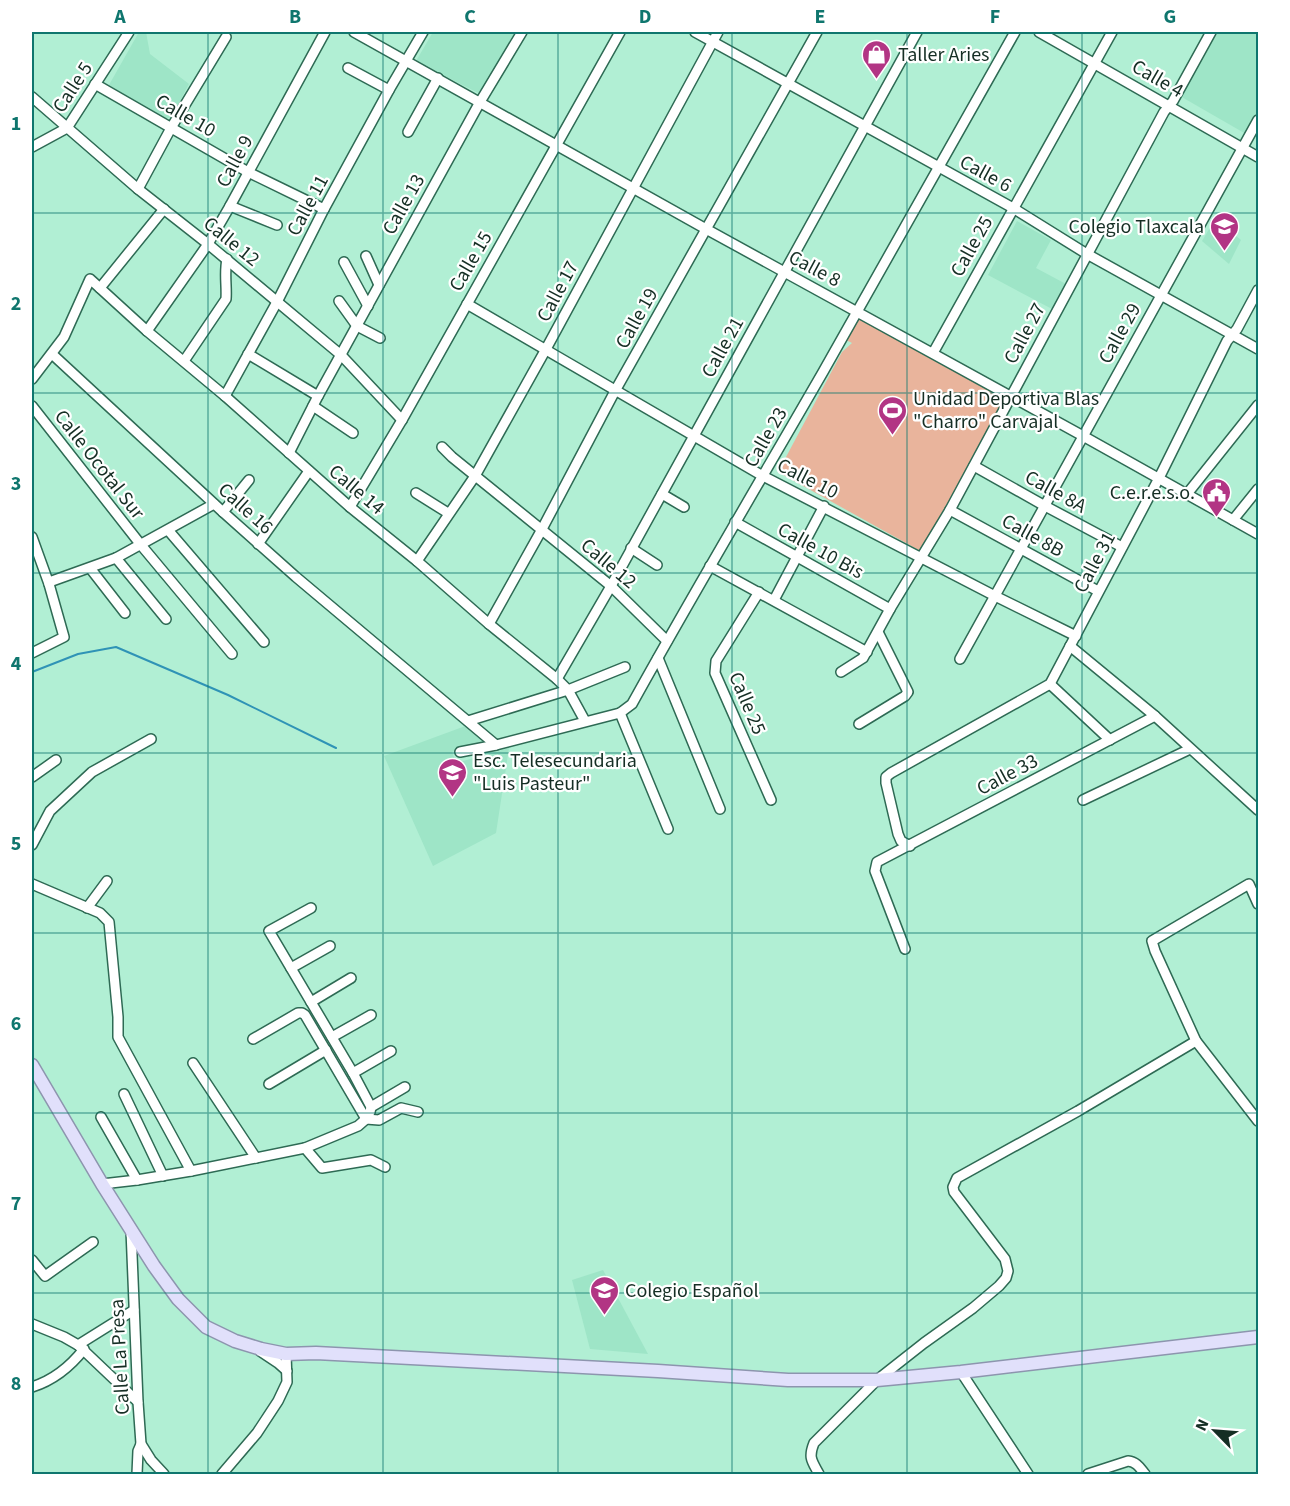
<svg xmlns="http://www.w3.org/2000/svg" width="1290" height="1506" viewBox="0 0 1290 1506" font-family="'Source Sans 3',sans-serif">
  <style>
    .built { fill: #9ee5c7 }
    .green { fill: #e9b49c }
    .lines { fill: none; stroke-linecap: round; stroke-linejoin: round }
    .stream { stroke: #2f93b6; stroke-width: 2 }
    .minor-casing { stroke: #2e6a54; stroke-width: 12 }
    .major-casing { stroke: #8d95ae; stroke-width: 15 }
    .minor { stroke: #fff; stroke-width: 9 }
    .major { stroke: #e1e0fb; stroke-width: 12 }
    .grid { fill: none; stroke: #0f766e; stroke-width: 1.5; stroke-opacity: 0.55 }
    .labels { text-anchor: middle; stroke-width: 4.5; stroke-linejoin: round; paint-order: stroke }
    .poi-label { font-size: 20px; fill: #152e24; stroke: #fff; text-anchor: start }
    .street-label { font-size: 20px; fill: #152e24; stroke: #fff }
    .neatline { fill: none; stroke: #0f766e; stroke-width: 2 }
    .grid-label { font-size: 20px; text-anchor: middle; font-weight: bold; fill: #0f766e }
  </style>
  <rect width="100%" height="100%" fill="#b1efd4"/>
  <g class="built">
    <polygon points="139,32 146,32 150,54 189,84 171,118 163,118 109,85"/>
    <polygon points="433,32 517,32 482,95 416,61"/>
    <polygon points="1216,32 1258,32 1258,111 1246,134 1180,96"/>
    <polygon points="1215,219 1241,240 1229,264 1202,241"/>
    <polygon points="1017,221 1051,240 1036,268 1066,284 1052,309 988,275"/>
    <polygon points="468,725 486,741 452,752 456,763 509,748 496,833 433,866 384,756"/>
    <polygon points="603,1270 648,1354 590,1349 572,1280"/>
  </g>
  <polygon class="green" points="858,318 1006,400 924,553 778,472 842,352 852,343 846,340"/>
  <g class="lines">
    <polyline class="stream" points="32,672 78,654 116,647 228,695 336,748"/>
    <defs>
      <g id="minor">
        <polyline points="354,32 706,229 1083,436 1258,534"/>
        <polyline points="695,32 1013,208 1087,254 1258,349"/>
        <polyline points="1039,32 1258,157"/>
        <polyline points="348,68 389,90"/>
        <polyline points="95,84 248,172 324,209"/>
        <polyline points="32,97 138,189 208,244 341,355 402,420"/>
        <polyline points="408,132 438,78"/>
        <polyline points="32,147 67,128 129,32"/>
        <polyline points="138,189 171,128 226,37"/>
        <polyline points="230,206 277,225"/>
        <polyline points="366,256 379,285"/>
        <polyline points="344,262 368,306"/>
        <polyline points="100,288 164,209"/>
        <polyline points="339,301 357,326 380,338"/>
        <polyline points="467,304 763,476 995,596 1076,636"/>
        <polyline points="147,331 208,244 230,206 325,32"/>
        <polyline points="933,353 1112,32"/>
        <polyline points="52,354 223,512 296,577 496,745"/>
        <polyline points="248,354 318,396"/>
        <path d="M184,361L226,299C227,286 224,273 227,259"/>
        <polyline points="32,379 64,337 90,279 147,331 225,396 350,507 417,561 489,624 557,679 568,690 585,721"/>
        <polyline points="225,396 277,302 324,209 389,90 423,32"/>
        <polyline points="32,406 141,545 232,654"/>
        <polyline points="313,406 353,433"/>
        <polyline points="442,447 452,457 611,586 667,641"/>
        <polyline points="289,453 318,396 480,102 522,32"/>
        <polyline points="974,466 1045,506 1122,547"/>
        <polyline points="416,493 448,513"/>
        <polyline points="662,494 684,507"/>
        <polyline points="1187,494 1258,405"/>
        <polyline points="350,507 402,420 620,32"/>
        <polyline points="950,510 1098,591"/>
        <polyline points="223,512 249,480"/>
        <polyline points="1233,520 1258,489"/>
        <polyline points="735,522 890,609"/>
        <polyline points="168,530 264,642"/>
        <polyline points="32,537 49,584 64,637 32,653"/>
        <polyline points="258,544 309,471"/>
        <polyline points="631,548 657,565"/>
        <polyline points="116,558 166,619"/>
        <polyline points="417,561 475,476 546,349 718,32"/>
        <polyline points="710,566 867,652"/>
        <polyline points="90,568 125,613"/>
        <polyline points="49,584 52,581 116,558 214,504"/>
        <polyline points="759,592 716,661 715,673 771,800"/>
        <polyline points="774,600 824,506"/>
        <polyline points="489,624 541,531 615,391 817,32"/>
        <polyline points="1070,646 1155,716 1258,810"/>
        <polyline points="658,658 720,809"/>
        <polyline points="960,659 1258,120"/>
        <polyline points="841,672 863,658 890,609 950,510 1164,112 1173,101 1211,32"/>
        <polyline points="557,679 611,586 917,32"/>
        <polyline points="1050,684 1110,740"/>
        <polyline points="620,713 668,829"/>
        <polyline points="468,721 568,690 625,667"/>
        <polyline points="859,724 905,696 908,692 878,632"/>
        <path d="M460,752L496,745L620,713L632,704C694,592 759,483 823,372C888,259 950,145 1015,32"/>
        <polyline points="32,777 56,760"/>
        <polyline points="1083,800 1190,749"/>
        <polyline points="32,845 50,811 92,772 151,739"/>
        <polyline points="910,846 901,841 898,834 886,783 886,777 891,773 1050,684 1159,478 1227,341 1237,329 1258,290"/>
        <polyline points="32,884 100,913 109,922 118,1017 118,1037 191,1171"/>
        <polyline points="1258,904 1249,884 1152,941 1155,951 1196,1041 1258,1121"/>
        <polyline points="87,908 107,881"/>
        <polyline points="905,949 875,871 877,862 1155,716"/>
        <polyline points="291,968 330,946"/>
        <polyline points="311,1002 351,978"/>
        <polyline points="332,1037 371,1015"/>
        <polyline points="253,1039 298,1013 302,1013 305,1015 366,1119 379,1120 401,1108 418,1112"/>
        <polyline points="193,1063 256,1158"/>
        <polyline points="353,1073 391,1051"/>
        <polyline points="269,1084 326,1050"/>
        <polyline points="124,1094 163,1176"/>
        <polyline points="371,1107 405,1087"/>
        <polyline points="101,1117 137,1180"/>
        <polyline points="305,1148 322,1168 371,1160 385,1167"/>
        <polyline points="102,1184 137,1180 191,1171 305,1148 358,1126 366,1119 370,1112 371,1107 353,1073 269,931 311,908"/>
        <polyline points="131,1230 138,1402 141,1444 151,1460 164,1474"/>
        <polyline points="32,1260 45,1276 93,1242"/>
        <polyline points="32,1324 64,1337 78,1345 138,1402"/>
        <polyline points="78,1345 134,1310"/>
        <polyline points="260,1351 278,1363 287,1371"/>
        <polyline points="961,1372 1028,1474"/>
        <path d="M32,1387C54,1380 70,1367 84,1349"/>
        <polyline points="137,1474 138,1451 141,1444"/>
        <polyline points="222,1474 257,1433 278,1401 287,1382 286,1354"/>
        <path d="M819,1474C812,1461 808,1458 814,1443L877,1380L924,1343L973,1308L999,1286L1006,1278L1008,1271L1005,1259L954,1192L953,1187L957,1178L1078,1111L1196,1041"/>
        <path d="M1088,1474L1128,1461C1137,1462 1140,1468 1145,1474"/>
      </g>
      <polyline id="major" points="32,1065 102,1184 154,1266 178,1299 206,1327 235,1341 261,1349 286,1354 316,1353 658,1371 788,1380 877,1380 961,1372 1258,1337"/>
    </defs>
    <use href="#minor" class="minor-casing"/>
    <use href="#major" class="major-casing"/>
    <use href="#minor" class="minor"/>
    <use href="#major" class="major"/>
  </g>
  <path class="grid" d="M208,32V1474M383,32V1474M558,32V1474M732,32V1474M907,32V1474M1082,32V1474M32,213H1258M32,393H1258M32,573H1258M32,753H1258M32,933H1258M32,1113H1258M32,1293H1258"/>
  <defs>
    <symbol id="shop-pin" viewBox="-11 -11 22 30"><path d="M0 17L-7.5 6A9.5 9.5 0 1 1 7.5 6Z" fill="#b23584" stroke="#fff"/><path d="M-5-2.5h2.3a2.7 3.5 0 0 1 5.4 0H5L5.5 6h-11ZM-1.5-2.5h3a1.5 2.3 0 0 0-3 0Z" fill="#fff"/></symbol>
    <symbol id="school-pin" viewBox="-11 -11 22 30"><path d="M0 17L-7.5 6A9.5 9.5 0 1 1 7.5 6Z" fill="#b23584" stroke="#fff"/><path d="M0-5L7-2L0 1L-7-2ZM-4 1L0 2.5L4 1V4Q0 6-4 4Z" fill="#fff"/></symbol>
    <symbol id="stadium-pin" viewBox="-11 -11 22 30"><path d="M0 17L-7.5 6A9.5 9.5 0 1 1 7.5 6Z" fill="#b23584" stroke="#fff"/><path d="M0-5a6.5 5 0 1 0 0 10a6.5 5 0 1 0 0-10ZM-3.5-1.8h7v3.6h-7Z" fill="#fff"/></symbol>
    <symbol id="civic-pin" viewBox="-11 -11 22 30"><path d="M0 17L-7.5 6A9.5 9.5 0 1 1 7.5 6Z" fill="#b23584" stroke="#fff"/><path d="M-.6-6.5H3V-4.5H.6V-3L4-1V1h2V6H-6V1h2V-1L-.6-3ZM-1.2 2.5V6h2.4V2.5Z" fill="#fff"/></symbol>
  </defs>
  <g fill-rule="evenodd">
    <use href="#shop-pin" x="860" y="38" width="33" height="45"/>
    <use href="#school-pin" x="1208" y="210" width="33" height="45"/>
    <use href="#stadium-pin" x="876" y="394" width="33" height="45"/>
    <use href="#civic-pin" x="1200" y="476" width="33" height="45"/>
    <use href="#school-pin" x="436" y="756" width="33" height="45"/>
    <use href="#school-pin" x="588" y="1274" width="33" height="45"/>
  </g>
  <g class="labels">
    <g class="poi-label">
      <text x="898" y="61">Taller Aries</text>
      <text x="1204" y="233" text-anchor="end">Colegio Tlaxcala</text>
      <text x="913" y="405">Unidad Deportiva Blas<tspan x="913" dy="23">"Charro" Carvajal</tspan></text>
      <text x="1195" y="499" text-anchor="end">C.e.r.e.s.o.</text>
      <text x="473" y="767">Esc. Telesecundaria<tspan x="473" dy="23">"Luis Pasteur"</tspan></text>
      <text x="625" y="1297">Colegio Español</text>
    </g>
    <g class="street-label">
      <text transform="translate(1158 78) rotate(30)" y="7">Calle 4</text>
      <text transform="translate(72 87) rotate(-57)" y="7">Calle 5</text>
      <text transform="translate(186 115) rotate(30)" y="7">Calle 10</text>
      <text transform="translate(234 161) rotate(-62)" y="7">Calle 9</text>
      <text transform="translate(986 173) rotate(29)" y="7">Calle 6</text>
      <text transform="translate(403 204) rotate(-61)" y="7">Calle 13</text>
      <text transform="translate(307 205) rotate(-62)" y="7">Calle 11</text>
      <text transform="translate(232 241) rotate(39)" y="7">Calle 12</text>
      <text transform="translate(971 246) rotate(-61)" y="7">Calle 25</text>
      <text transform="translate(470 261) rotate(-60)" y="7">Calle 15</text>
      <text transform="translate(815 268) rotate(28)" y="7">Calle 8</text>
      <text transform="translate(557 291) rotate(-62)" y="7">Calle 17</text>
      <text transform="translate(636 318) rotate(-61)" y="7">Calle 19</text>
      <text transform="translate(1024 333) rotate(-62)" y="7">Calle 27</text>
      <text transform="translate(1119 333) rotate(-61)" y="7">Calle 29</text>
      <text transform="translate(722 347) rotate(-61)" y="7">Calle 21</text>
      <text transform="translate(765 437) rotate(-60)" y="7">Calle 23</text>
      <text transform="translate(100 464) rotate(52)" y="7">Calle Ocotal Sur</text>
      <text transform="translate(808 478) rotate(27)" y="7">Calle 10</text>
      <text transform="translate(357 489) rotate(40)" y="7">Calle 14</text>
      <text transform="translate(1056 491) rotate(29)" y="7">Calle 8A</text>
      <text transform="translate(246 508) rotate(42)" y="7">Calle 16</text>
      <text transform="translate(1033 535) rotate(29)" y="7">Calle 8B</text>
      <text transform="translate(821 550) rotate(29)" y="7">Calle 10 Bis</text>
      <text transform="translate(1094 562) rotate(-62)" y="7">Calle 31</text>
      <text transform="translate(609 563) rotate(40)" y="7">Calle 12</text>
      <text transform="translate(748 703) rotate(67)" y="7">Calle 25</text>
      <text transform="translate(1007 774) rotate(-28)" y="7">Calle 33</text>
      <text transform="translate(119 1357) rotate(-93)" y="7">Calle La Presa</text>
    </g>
  </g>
  <rect width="1290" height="1506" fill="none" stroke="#ffffff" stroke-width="66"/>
  <g transform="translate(1215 1431) rotate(295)" stroke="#ffffff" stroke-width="4.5" paint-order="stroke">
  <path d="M0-4.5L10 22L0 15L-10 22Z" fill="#152e24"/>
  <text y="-9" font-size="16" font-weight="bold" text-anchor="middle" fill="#152e24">N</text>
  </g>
  <rect x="33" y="33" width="1224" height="1440" class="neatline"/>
  <g class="grid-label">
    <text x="120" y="23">A</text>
    <text x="295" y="23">B</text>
    <text x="470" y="23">C</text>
    <text x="645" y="23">D</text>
    <text x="820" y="23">E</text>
    <text x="995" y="23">F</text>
    <text x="1170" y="23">G</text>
    <text x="16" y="130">1</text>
    <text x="16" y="310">2</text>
    <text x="16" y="490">3</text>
    <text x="16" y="670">4</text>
    <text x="16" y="850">5</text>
    <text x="16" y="1030">6</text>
    <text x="16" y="1210">7</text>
    <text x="16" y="1390">8</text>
  </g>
</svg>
